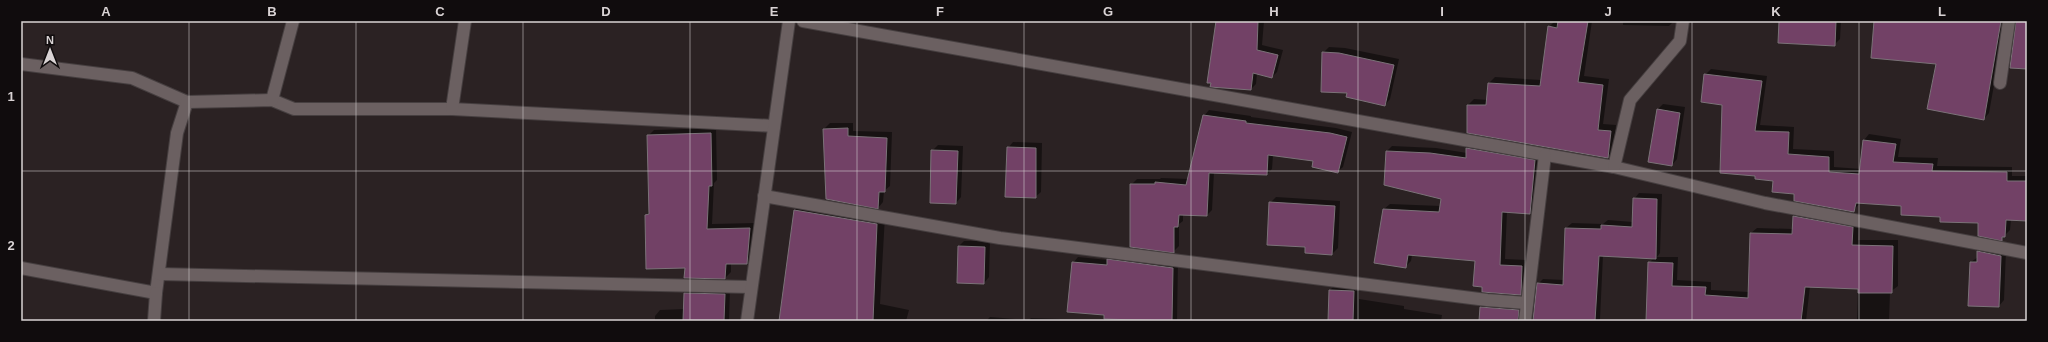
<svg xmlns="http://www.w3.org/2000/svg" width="2048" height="342" viewBox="0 0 2048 342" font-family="Helvetica,sans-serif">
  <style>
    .shadow { fill: #0007 }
    .building { fill: #724166; stroke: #7b7278 }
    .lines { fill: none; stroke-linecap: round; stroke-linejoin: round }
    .minor-casing { stroke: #463f40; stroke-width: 14 }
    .minor { stroke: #6b6061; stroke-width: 12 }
    .grid { fill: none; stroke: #d9d3d4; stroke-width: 1; stroke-opacity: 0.55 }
    .neatline { fill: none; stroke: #d9d3d4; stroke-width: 1.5 }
    .grid-label { font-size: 13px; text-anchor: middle; font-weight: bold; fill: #d9d3d4 }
  </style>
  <rect width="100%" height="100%" fill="#2b2223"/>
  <g class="shadow">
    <polygon points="1217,21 1264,21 1262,45 1283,50 1277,72 1272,77 1257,73 1256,84 1251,89 1211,86"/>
    <polygon points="1555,21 1592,21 1584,76 1609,79 1603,124 1616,125 1613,151 1607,157 1468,105 1474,99 1488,100 1489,83 1495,77 1541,80 1549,27"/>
    <polygon points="1623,21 1674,21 1669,26 1623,25"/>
    <polygon points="1780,21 1841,21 1840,39 1834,45"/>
    <polygon points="1875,21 2000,21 1999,28 2004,29 1989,113 1984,119 1937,63"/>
    <polygon points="1329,47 1345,48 1399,59 1390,99 1385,105 1348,92 1323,53"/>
    <polygon points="1711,69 1767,76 1760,125 1794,127 1793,149 1834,151 1834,167 1861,169 1864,140 1869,134 1901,139 1898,157 1938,158 1937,166 2012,167 2012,176 2027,176 2027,220 2011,219 2010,230 2001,239 1979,222 1941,216 1902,205 1860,203 1853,211 1796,193 1774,181 1723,104 1705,75"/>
    <polygon points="1663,104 1685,107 1677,159 1672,165 1658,109"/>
    <polygon points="1209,110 1251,116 1251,117 1336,128 1352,132 1343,167 1337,172 1314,160 1273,155 1272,169 1267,174 1214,172 1212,210 1207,215 1183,214 1183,221 1179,224 1179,246 1173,252 1131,185 1137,179 1160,179 1161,178 1189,179 1204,116"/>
    <polygon points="830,123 853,123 853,131 892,132 890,186 884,191 883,202 878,208 824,129"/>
    <polygon points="716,128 717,180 714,183 712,224 755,223 753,257 747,263 731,263 731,272 725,278 686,267 646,215 650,211 648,136 654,130"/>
    <polygon points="1013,142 1042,143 1041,192 1035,197 1008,148"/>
    <polygon points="1473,143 1540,155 1535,208 1530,213 1507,211 1505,259 1527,260 1526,288 1520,294 1483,286 1476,261 1412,255 1411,261 1405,267 1384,209 1390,204 1441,206 1442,199 1387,151 1392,146 1436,148 1467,153 1467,148"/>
    <polygon points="938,145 963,146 961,197 956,203 932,151"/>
    <polygon points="1639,193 1662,194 1660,253 1657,257 1678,257 1677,280 1711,282 1711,290 1749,292 1751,233 1757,228 1793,229 1794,216 1800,211 1859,222 1858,240 1898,240 1898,286 1890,292 1889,321 1857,321 1858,288 1810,286 1806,321 1647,321 1649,263 1654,258 1603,255 1600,319 1598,321 1533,321 1538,284 1543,279 1564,280 1566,228 1572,223 1603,224 1608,220 1633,222 1634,199"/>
    <polygon points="1276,197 1340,201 1338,248 1332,254 1306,246 1270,203"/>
    <polygon points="803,202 885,216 880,304 909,310 906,321 781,321 795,210"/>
    <polygon points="964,241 990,241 989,277 984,283 959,246"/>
    <polygon points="1984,246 2006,250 2004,300 1999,306 1971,262 1978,257 1978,252"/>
    <polygon points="1114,254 1178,262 1177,321 1143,321 1073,263 1078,257 1108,260"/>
    <polygon points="1335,285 1359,285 1359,299 1404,306 1404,309 1442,315 1441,321 1329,321 1330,290"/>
    <polygon points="690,288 730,289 729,321 655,321 655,316 660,310 685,309 685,293"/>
    <polygon points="1486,302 1523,305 1522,316 1518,321 1480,321 1481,307"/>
    <polygon points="990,317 1029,320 1031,318 1060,319 1059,321 986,321"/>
  </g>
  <g class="building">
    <polygon points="1216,21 1258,21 1257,50 1278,55 1272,78 1253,73 1251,90 1210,87 1211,83 1207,83"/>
    <polygon points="1558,21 1588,21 1578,82 1603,85 1598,130 1611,131 1608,158 1467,133 1467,105 1486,105 1488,83 1540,86 1548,26 1557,28"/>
    <polygon points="1779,21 1836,21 1835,46 1778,43"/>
    <polygon points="1874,21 2001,21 1984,120 1927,109 1936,64 1871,58"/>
    <polygon points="2016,21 2027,21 2027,69 2010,68"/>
    <polygon points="1322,52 1339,53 1394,65 1385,106 1346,97 1347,93 1321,92"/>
    <polygon points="1704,74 1762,81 1755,131 1789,132 1788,154 1829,157 1829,172 1859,174 1863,140 1896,144 1893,162 1933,164 1932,171 2007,172 2007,181 2027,181 2027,221 2006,220 2005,237 2002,237 2002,241 1978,236 1978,223 1940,222 1940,217 1901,215 1901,206 1856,203 1854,212 1794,201 1794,194 1772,192 1773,181 1755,179 1755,176 1720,173 1722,105 1701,102"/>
    <polygon points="1657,109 1680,113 1672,166 1648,162"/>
    <polygon points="1203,115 1246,121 1246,123 1330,133 1347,137 1338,173 1312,167 1313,161 1268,155 1267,175 1209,173 1207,216 1179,215 1178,227 1174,227 1174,253 1130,247 1130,184 1155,184 1155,182 1186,185"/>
    <polygon points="848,128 848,136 887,138 885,192 879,192 878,209 826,199 823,129"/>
    <polygon points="711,133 712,186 709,186 707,229 750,228 747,264 726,264 725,279 684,278 685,268 646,269 645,215 649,214 647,135"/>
    <polygon points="1007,147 1036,148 1036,198 1005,197"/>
    <polygon points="1466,148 1535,160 1530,214 1502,212 1500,265 1522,266 1521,295 1482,292 1482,287 1473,286 1475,261 1408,255 1406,268 1374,263 1383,209 1439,212 1441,199 1384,185 1386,151 1430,153 1466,158"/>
    <polygon points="931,150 958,151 956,204 930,203"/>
    <polygon points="1633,198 1657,199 1656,259 1599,256 1595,321 1533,321 1537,283 1563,285 1565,228 1601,229 1601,225 1632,227"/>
    <polygon points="1269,202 1335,206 1332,255 1305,253 1305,247 1267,245"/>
    <polygon points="794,210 877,224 873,321 779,321"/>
    <polygon points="1793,216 1853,227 1852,245 1893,246 1892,293 1858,293 1858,289 1805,287 1801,321 1646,321 1648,262 1673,263 1672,286 1706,287 1705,295 1748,298 1750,233 1792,234"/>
    <polygon points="958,246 985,247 984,284 957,283"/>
    <polygon points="1977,251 2001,256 1999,307 1968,306 1970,262 1977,262"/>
    <polygon points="1107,259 1173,268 1172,321 1104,319 1104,315 1067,312 1072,262 1107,265"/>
    <polygon points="1329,290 1354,291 1353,321 1328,321"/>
    <polygon points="684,293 725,294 724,321 683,321"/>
    <polygon points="1480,307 1519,310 1518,321 1479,321"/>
  </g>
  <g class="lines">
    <defs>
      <g id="minor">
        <polyline points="803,21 1614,167 1765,203 2027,253"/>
        <polyline points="21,64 132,78 187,102 272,100 294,109 452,109 774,126"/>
        <polyline points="2000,83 2009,21"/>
        <polyline points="272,100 293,21"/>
        <polyline points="452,109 465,21"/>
        <polyline points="1614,167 1630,100 1680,41 1683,21"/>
        <polyline points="764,196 1000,238 1487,300 1527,303"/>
        <polyline points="21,268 156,293 177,133 187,102"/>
        <polyline points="159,274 751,287"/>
        <polyline points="154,321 156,293"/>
        <polyline points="747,321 789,21"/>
        <polyline points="1525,321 1545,155"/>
      </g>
    </defs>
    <use href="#minor" class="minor-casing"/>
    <use href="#minor" class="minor"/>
  </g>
  <path class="grid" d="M189,21V321M356,21V321M523,21V321M690,21V321M857,21V321M1024,21V321M1191,21V321M1358,21V321M1525,21V321M1692,21V321M1859,21V321M21,171H2027"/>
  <rect width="2048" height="342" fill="none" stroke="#100c0d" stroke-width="44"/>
  <g transform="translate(50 50)" stroke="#100c0d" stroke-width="3" paint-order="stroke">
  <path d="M0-3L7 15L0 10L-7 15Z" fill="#d9d3d4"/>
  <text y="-6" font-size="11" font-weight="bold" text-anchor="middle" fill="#d9d3d4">N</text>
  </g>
  <rect x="22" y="22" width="2004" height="298" class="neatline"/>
  <g class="grid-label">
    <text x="106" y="16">A</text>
    <text x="272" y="16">B</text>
    <text x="440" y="16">C</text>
    <text x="606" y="16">D</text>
    <text x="774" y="16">E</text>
    <text x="940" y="16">F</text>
    <text x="1108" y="16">G</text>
    <text x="1274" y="16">H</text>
    <text x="1442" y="16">I</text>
    <text x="1608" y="16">J</text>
    <text x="1776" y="16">K</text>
    <text x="1942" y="16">L</text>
    <text x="11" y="101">1</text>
    <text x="11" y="250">2</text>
  </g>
</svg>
